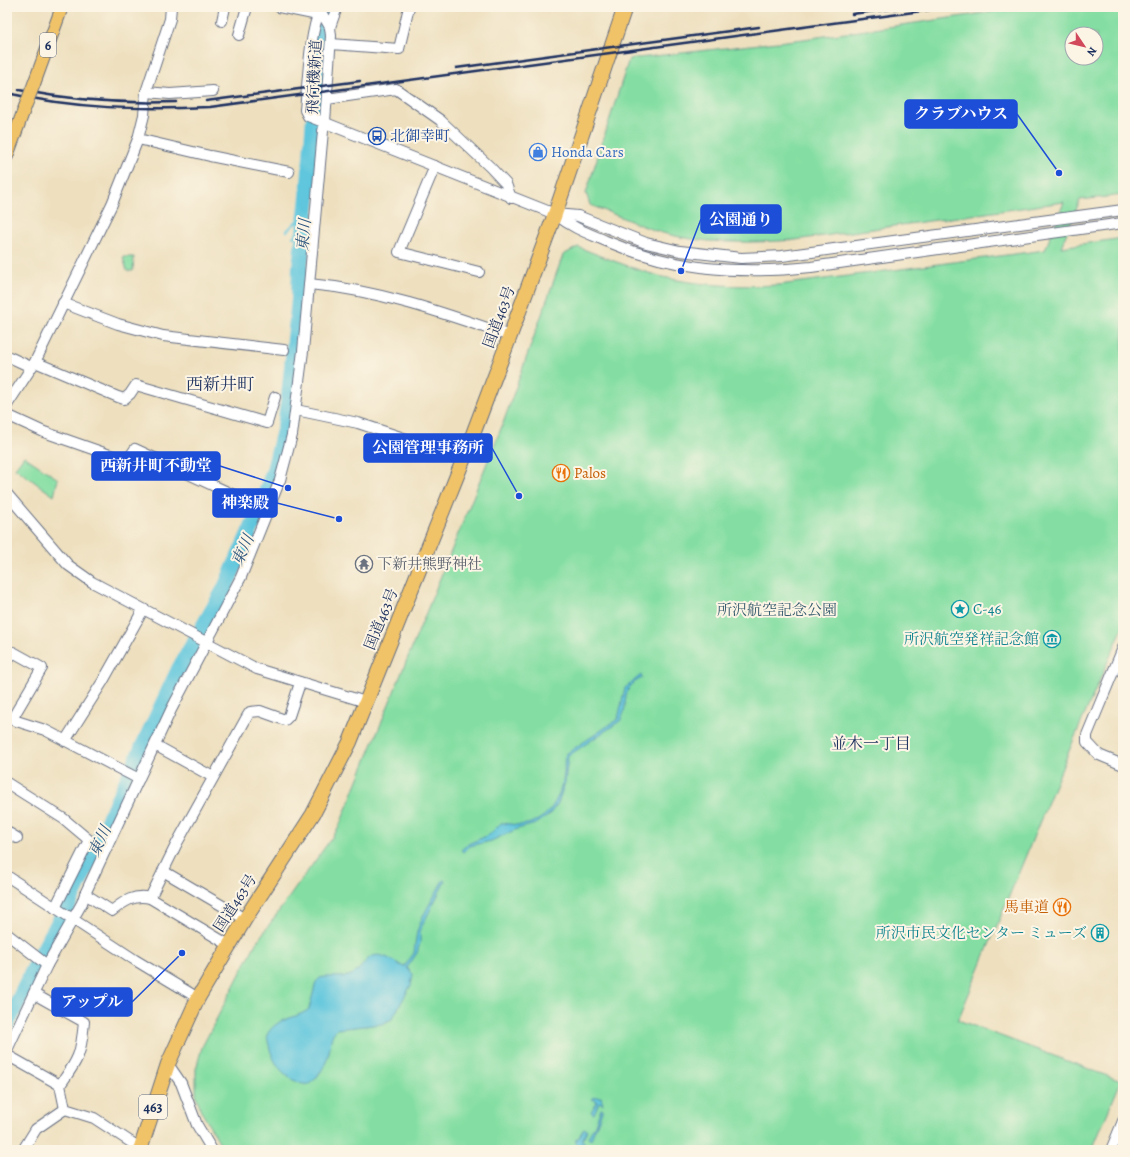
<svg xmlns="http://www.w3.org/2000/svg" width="1130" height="1157" viewBox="0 0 1130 1157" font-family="Alegreya,'Noto Serif JP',serif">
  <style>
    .green { fill: #84dea3; stroke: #508680; fill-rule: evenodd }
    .water { fill: #5fc6dd; stroke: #3d7a9e }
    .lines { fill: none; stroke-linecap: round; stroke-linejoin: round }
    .stream { stroke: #5fc6dd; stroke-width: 2.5 }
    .river { stroke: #5fc6dd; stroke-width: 16 }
    .minor-casing { stroke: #656d80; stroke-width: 12 }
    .major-casing { stroke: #656d80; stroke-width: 14 }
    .highway-casing { stroke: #656d80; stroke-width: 16 }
    .minor { stroke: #fff; stroke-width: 10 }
    .major { stroke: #f1c369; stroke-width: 12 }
    .highway { stroke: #f1c369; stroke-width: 14 }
    .rail { stroke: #1b2f5e; stroke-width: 2.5 }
    .major-bridge-casing { stroke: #656d80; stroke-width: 14; stroke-linecap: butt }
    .major-bridge { stroke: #f1c369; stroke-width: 12 }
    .labels { text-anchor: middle; stroke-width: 4; stroke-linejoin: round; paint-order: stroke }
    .shield { fill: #fcf5e5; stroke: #5e6a86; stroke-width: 1 }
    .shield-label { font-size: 14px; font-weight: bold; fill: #1b2f5e }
    .street-label { font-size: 15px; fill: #1b2f5e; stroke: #fcf5e5 }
    .transit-label { font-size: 15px; fill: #164399; stroke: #fcf5e5; text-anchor: start }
    .shop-label { font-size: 15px; fill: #366cbe; stroke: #fcf5e5; text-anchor: start }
    .food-label { font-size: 15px; fill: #c56008; stroke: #fcf5e5; text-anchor: start }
    .worship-label { font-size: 15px; fill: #5b616d; stroke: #fcf5e5; text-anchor: start }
    .culture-label { font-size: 15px; fill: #0d838f; stroke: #fcf5e5; text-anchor: end }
    .park-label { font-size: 15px; fill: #355b6f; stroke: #fcf5e5 }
    .water-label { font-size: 16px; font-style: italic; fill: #2c557e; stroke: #fcf5e5 }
    .neighbourhood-label { font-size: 16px; fill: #1b2f5e; stroke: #fcf5e5 }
    .quarter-label { font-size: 17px; fill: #1b2f5e; stroke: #fcf5e5 }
    .leader { fill: none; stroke: #1d4ed8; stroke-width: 1.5 }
    .callout-dot { fill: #1d4ed8; stroke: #fcf5e5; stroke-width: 1.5 }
    .callout { fill: #1d4ed8; stroke: #1d4ed8; stroke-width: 1.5 }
    .callout-label { font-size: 16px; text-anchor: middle; font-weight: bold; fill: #fff }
  </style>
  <rect width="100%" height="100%" fill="#fcf5e5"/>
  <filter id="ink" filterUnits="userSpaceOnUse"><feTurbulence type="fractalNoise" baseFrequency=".025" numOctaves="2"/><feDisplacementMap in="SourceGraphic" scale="8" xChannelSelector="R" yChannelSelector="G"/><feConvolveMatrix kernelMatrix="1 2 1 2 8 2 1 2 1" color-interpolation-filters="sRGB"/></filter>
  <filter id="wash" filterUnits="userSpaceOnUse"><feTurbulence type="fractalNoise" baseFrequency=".012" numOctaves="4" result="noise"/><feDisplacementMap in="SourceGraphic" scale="16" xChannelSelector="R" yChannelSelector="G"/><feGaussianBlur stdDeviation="0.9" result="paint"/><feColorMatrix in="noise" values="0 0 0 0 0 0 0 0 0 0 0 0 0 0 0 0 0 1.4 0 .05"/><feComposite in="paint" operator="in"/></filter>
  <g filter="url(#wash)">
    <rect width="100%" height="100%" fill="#eee0bf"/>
    <g class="green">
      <path d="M1026,7H1123V195L1080,200L1061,247L1123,238V627L1074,739L958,1020L1121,1081L1092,1150H224L201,1111L196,1095V1069L202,1047L256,943L338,829L502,426L563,255L578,247C603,257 629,267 655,275C696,286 738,287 779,285L1045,250L1064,202L795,240C749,243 700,245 656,231C634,223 612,213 590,205L586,193L629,59L804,39ZM1072,34H1096V58H1072Z"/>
      <polygon points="123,257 134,257 133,271 127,271"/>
      <polygon points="24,456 58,479 54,496 15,468"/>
    </g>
    <g class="water">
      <path d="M641,675L642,678C617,690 631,704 620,721L568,756L565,782L558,803L549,815L536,824L517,829L491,841L470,846L463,852L461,850L468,844L489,835L501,823C507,823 513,825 519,825C547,824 560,800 564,775C565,767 563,761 566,754L618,719L625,688Z"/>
      <path d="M443,880L445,881L420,930V943L417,953L407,968L413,974L411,985L392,1019L382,1024L337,1029C330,1035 331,1043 329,1052C327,1063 319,1078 309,1084C303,1085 299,1083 294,1080C276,1070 270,1055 267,1035C276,1017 295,1020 309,1009L316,982L320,978C330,975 340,979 351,975C357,972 361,967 365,962C377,947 392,961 404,967L414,953L417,931L423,916Z"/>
      <polygon points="595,1097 601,1097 603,1104 599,1102 594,1114 591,1112 597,1101 592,1099"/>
      <polygon points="601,1108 603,1109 591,1139 588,1137 595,1125"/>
      <polygon points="584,1128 587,1130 582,1140 585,1143 579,1145 576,1143 576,1138 578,1139"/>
    </g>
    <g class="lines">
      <g class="stream">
        <polyline points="287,231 307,211"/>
        <polyline points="293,237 305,226"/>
      </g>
      <polyline class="river" points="7,1024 41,954 72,898 179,669 224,590 262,504 274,470 285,426 289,396 299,299 300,266 308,197 320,36 325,7"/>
    </g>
  </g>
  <g filter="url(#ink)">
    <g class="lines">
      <defs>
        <g id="minor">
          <polyline points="279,7 313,14 320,10"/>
          <path d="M320,10C309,34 308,83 305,110L308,116L555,214C573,228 585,232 606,241C674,270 737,275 811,267L1123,223"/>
          <polyline points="222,21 225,7"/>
          <polyline points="330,27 337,7"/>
          <polyline points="239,35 247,7"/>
          <polyline points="331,44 399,49 409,7"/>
          <polyline points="146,92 170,94 213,91"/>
          <polyline points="327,99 396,89 440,120 490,167 506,184 511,198"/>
          <polyline points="138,139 210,156 289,172"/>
          <polyline points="435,166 399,252 479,272"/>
          <polyline points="555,214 578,216 646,243 680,251 741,258 782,256 1123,210"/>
          <path d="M309,284C379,290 444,313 510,336"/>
          <polyline points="63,303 118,324 163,336 284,350"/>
          <polyline points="7,356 31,367"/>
          <polyline points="35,362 118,397 124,399 130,394 136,385 267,423 275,397"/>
          <polyline points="7,405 35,362 112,204 138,139 144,115 146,92 170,19 171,7"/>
          <polyline points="296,410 358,423 464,458"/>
          <polyline points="7,415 44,432 127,461 135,449 268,511"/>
          <polyline points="7,494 68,565 92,582 257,669 366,702"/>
          <polyline points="1123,648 1087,735 1087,742 1099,755 1123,765"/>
          <polyline points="7,661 13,652 42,668 12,719"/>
          <polyline points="7,718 45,730 139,779"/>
          <polyline points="65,741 103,681 143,610"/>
          <polyline points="155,745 213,777"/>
          <polyline points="7,783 64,819 89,840 55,908"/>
          <polyline points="7,832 17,838"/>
          <polyline points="163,871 245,919"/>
          <polyline points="7,876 135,960 198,998"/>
          <path d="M85,894L112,911C124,901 135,894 150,898L229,945"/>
          <polyline points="150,898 177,843 248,715 250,712 260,711 285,720 289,716 300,683"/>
          <polyline points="7,934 47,965"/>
          <path d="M34,994L84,1022C81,1054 79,1059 60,1085"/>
          <polyline points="7,1050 47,965 82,903 85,894 171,710 241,577 280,480 292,435 303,351 323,131 325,122 331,36 330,27 318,7"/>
          <polyline points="7,1055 60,1085 65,1109 94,1118 143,1150"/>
          <polyline points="168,1064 181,1083 197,1125 212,1150"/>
          <polyline points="23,1150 36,1129 65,1109"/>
          <polyline points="1111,1150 1123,1121"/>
        </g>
        <g id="major">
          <polyline points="34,84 62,7"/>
          <polyline points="7,156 25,107"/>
        </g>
        <polyline id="highway" points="140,1150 168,1064 198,998 245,919 313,814 350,742 464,458 510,336 555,214 625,7"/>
      </defs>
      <use href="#minor" class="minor-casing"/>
      <use href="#major" class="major-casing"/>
      <use href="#highway" class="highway-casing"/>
      <use href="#minor" class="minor"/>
      <use href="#major" class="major"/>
      <use href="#highway" class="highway"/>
      <g class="rail">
        <polyline points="852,14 905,7"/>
        <polyline points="456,68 759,27"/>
        <path d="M19,90C71,100 123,104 176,102"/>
        <path d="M7,93C77,109 138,110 210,107L951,7"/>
        <polyline points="206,101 360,81"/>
      </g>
      <defs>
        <polyline id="major-bridge" points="25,107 34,84"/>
      </defs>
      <use href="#major-bridge" class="major-bridge-casing"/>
      <use href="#major-bridge" class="major-bridge"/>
    </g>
  </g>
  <defs>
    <symbol id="bus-ring" viewBox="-11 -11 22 22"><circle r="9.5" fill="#fcf5e5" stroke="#1a4fb4" stroke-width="1.5"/><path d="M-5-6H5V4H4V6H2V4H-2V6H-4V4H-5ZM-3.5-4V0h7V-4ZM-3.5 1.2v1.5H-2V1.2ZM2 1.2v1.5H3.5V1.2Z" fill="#1a4fb4"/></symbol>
    <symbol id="shop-ring" viewBox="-11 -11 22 22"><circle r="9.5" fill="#fcf5e5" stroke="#3f7fe0" stroke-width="1.5"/><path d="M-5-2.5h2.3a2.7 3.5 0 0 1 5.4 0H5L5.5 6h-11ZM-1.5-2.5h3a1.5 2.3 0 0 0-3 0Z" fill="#3f7fe0"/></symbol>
    <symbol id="restaurant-ring" viewBox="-11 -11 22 22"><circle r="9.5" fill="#fcf5e5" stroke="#e8710a" stroke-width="1.5"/><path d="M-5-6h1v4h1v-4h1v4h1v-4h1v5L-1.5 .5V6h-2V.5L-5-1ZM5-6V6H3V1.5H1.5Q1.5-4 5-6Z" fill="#e8710a"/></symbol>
    <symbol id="temple-ring" viewBox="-11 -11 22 22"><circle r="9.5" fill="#fcf5e5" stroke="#6b7280" stroke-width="1.5"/><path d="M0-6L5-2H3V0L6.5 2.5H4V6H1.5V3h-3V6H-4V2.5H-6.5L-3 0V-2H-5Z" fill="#6b7280"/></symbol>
    <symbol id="sight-ring" viewBox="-11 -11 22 22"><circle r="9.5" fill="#fcf5e5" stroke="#0f9aa8" stroke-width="1.5"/><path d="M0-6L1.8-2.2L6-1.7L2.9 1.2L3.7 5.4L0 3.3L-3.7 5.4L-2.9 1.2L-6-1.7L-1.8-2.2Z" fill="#0f9aa8"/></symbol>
    <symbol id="museum-ring" viewBox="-11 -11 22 22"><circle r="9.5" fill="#fcf5e5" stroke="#0f9aa8" stroke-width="1.5"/><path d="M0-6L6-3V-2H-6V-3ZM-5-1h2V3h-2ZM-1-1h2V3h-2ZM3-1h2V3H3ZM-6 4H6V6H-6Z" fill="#0f9aa8"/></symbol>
    <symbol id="building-ring" viewBox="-11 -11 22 22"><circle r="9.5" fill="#fcf5e5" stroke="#0f9aa8" stroke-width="1.5"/><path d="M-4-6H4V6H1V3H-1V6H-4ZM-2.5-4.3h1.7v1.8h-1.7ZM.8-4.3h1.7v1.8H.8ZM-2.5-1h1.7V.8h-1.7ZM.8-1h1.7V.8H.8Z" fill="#0f9aa8"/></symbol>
  </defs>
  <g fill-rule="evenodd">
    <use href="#bus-ring" x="367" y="126" width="20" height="20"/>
    <use href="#shop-ring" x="528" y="142" width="20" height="20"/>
    <use href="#restaurant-ring" x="551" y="463" width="20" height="20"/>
    <use href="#temple-ring" x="354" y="554" width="20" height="20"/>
    <use href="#sight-ring" x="950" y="599" width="20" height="20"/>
    <use href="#museum-ring" x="1042" y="629" width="20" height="20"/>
    <use href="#restaurant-ring" x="1052" y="897" width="20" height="20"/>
    <use href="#building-ring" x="1090" y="923" width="20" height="20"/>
  </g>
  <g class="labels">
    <g class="shield">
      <rect x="40" y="33" width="16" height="24" rx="3"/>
      <rect x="139" y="1095" width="28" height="24" rx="3"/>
    </g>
    <g class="shield-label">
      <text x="48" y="50">6</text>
      <text x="153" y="1112">463</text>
    </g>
    <g class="street-label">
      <text transform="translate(314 77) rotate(-87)" y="5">飛行機新道</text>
      <text transform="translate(499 317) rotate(-70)" y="5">国道463号</text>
      <text transform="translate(381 619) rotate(-68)" y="5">国道463号</text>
      <text transform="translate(235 903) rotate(-57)" y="5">国道463号</text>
    </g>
    <g class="transit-label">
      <text x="390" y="141">北御幸町</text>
    </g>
    <g class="shop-label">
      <text x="551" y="157">Honda Cars</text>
    </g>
    <g class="food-label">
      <text x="574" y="478">Palos</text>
      <text x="1049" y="912" text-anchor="end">馬車道</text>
    </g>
    <g class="worship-label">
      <text x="377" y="569">下新井熊野神社</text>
    </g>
    <g class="culture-label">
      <text x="973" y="614" text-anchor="start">C-46</text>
      <text x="1039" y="644">所沢航空発祥記念館</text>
      <text x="1087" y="938">所沢市民文化センター ミューズ</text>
    </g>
    <g class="park-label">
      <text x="777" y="615">所沢航空記念公園</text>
    </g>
    <g class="water-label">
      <text transform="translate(303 235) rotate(-85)" y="6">東川</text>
      <text transform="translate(242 550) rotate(-66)" y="6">東川</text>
      <text transform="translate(99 841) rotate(-65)" y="6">東川</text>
    </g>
    <g class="neighbourhood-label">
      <text x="871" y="749">並木一丁目</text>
    </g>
    <g class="quarter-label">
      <text x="220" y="390">西新井町</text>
    </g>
  </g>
  <path class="leader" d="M1059 173L1017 114M681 271L701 219M519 496L492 448M288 488L220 466M339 519L277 503M182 953L132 1002"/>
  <g class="callout-dot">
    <circle cx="1059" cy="173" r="4"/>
    <circle cx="681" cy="271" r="4"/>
    <circle cx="519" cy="496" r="4"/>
    <circle cx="288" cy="488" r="4"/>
    <circle cx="339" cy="519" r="4"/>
    <circle cx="182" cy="953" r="4"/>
  </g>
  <g class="callout">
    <rect x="905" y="100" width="112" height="28" rx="4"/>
    <rect x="701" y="205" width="80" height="28" rx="4"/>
    <rect x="364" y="434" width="128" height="28" rx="4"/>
    <rect x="92" y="452" width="128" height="28" rx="4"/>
    <rect x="213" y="489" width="64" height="28" rx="4"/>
    <rect x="52" y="988" width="80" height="28" rx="4"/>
  </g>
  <g class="callout-label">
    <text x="961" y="119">クラブハウス</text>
    <text x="741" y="225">公園通り</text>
    <text x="428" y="453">公園管理事務所</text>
    <text x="156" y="471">西新井町不動堂</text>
    <text x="245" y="508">神楽殿</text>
    <text x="92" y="1007">アップル</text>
  </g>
  <rect width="1130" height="1157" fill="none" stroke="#fcf5e5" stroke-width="24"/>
  <g transform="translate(1084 46) rotate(125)"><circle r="19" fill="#fcf5e5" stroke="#a2a6af"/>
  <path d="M0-3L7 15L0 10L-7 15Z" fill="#d1495b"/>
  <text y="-6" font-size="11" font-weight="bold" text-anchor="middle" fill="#1b2f5e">N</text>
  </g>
</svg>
